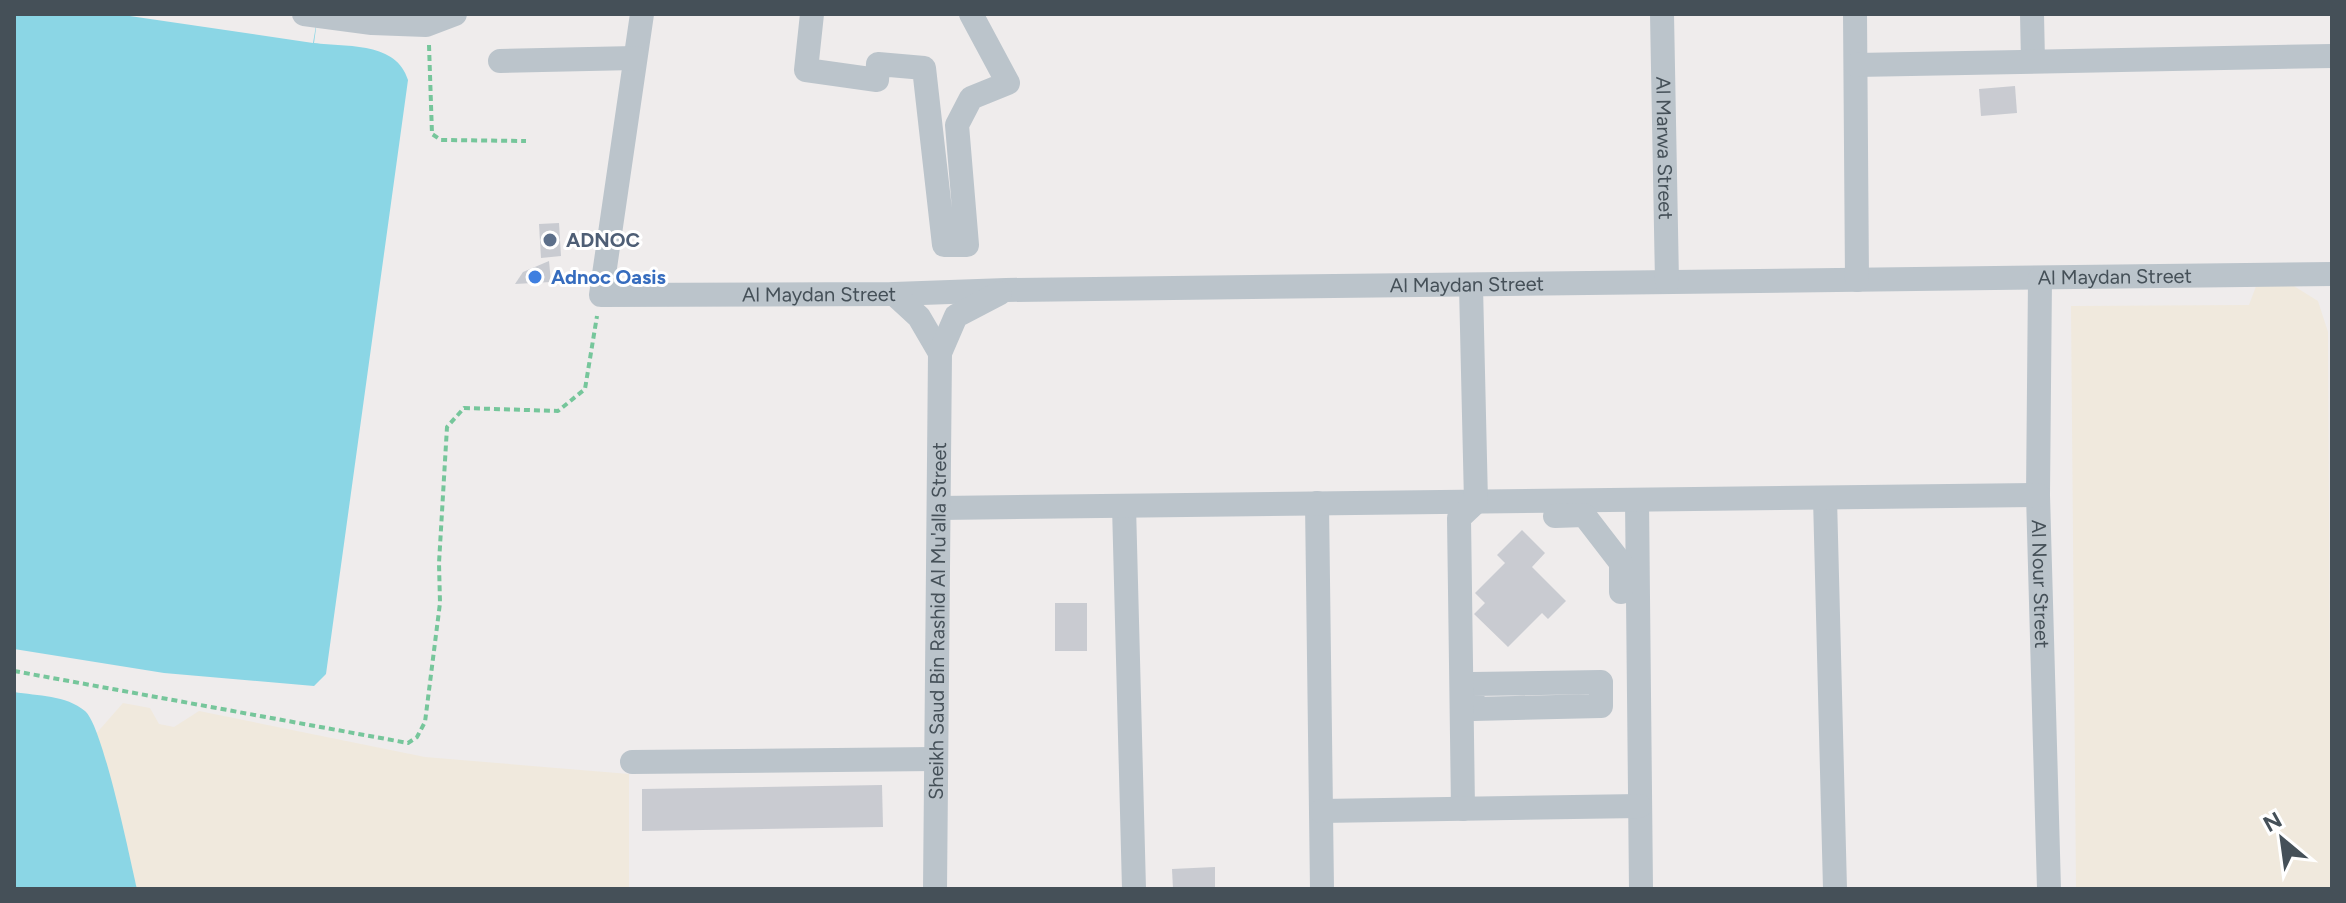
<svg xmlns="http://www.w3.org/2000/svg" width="2346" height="903" viewBox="0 0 2346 903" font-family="Figtree,sans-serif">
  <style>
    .sand { fill: #f0e9dd }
    .water { fill: #8bd6e5 }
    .pier { fill: #efecec }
    .building { fill: #c9cbd1 }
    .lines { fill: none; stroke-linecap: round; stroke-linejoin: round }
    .path { stroke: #76c69b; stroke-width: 4; stroke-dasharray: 6 4; stroke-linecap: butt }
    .minor { stroke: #bbc4cb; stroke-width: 24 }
    .service-dot { fill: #5c6f8a; stroke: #fff; stroke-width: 3 }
    .shop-dot { fill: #3f7fe0; stroke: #fff; stroke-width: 3 }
    .labels { text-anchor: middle; stroke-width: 6; stroke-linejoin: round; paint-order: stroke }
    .street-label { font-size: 20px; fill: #455058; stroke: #fff }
    .service-label { font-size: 20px; font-weight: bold; fill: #4e5e75; stroke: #fff; text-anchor: start }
    .shop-label { font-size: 20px; font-weight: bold; fill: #366cbe; stroke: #fff; text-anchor: start }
  </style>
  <rect width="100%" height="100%" fill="#efecec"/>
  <g class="sand">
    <polygon points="2258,281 2289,283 2318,301 2328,332 2331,889 2076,889 2071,306 2249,305"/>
    <polygon points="123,703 150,708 159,724 174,727 199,711 425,757 629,774 629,889 135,889 94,736"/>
  </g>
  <g class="water">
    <path d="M14,14H318L314,43C348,47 397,42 408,80L326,674L314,686L164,673L14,649Z"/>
    <path d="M14,692C38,696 66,695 85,711C103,726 130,859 137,889H14Z"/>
  </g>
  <polygon class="pier" points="116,14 318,14 313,43"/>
  <g class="building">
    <polygon points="2015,86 2017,113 1981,116 1979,89"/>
    <polygon points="559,223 561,256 541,258 539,224"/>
    <polygon points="549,261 551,282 515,284 523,272"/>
    <polygon points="1522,530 1545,553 1532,567 1566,601 1548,619 1542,613 1508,647 1474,614 1485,603 1475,593 1505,563 1497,555"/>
    <rect x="1055" y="603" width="32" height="48"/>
    <polygon points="882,785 883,827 642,831 642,789"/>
    <polygon points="1215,867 1215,889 1173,889 1172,869"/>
  </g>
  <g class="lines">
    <g class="path">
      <polyline points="429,45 432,134 441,140 526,141"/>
      <polyline points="14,671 408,743 417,737 425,722 440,603 439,563 447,427 464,408 558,411 585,389 597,316"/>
    </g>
    <g class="minor">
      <polyline points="304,14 372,23 426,25 455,14"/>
      <path id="s1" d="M642,14L601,295L894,294L1006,290L2332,274"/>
      <polyline points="812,14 806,70 877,80 878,64 924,68 944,245 967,245 957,125 971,98 1008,83 971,14"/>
      <path id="s2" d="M1662,14L1667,282"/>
      <polyline points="1855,14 1857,280"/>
      <polyline points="2032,14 2033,61"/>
      <polyline points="500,61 635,58"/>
      <polyline points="1856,65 2332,56"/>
      <path id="s3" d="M2040,278L2038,495L2049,889"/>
      <polyline points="894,294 919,317 940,353"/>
      <polyline points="1825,498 1835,889"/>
      <polyline points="1637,500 1641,889"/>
      <polyline points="1317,503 1322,889"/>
      <polyline points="1124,506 1134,889"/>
      <polyline points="940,508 2038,495"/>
      <polyline points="1555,516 1584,515 1621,563 1621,592"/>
      <polygon points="1601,682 1601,706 1473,709 1472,684"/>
      <polyline points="632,762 935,759"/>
      <polyline points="1463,809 1459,518 1476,502 1471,286"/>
      <polyline points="1321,811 1640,806"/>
      <path id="s4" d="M935,889L940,353L956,316L1000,293"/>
    </g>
  </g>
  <circle class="service-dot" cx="550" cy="240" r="8"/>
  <circle class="shop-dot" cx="535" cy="277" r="8"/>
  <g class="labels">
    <g class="street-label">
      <text dy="7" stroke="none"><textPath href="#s2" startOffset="134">Al Marwa Street</textPath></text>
      <text dy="7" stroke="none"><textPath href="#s1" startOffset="1798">Al Maydan Street</textPath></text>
      <text dy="7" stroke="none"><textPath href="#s1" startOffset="1150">Al Maydan Street</textPath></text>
      <text dy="7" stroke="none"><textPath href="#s1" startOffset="502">Al Maydan Street</textPath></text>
      <text dy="7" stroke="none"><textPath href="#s3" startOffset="306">Al Nour Street</textPath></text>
      <text dy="7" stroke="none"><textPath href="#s4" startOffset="268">Sheikh Saud Bin Rashid Al Mu'alla Street</textPath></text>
    </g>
    <g class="service-label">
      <text x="566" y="247">ADNOC</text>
    </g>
    <g class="shop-label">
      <text x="551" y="284">Adnoc Oasis</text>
    </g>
  </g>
  <rect width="2346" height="903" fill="none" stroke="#455058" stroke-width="32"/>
  <g transform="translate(2282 839) rotate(331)" stroke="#ffffff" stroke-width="6" paint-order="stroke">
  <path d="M0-6L14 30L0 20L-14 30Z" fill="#455058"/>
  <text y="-12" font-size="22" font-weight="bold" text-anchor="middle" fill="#455058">N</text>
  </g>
</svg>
